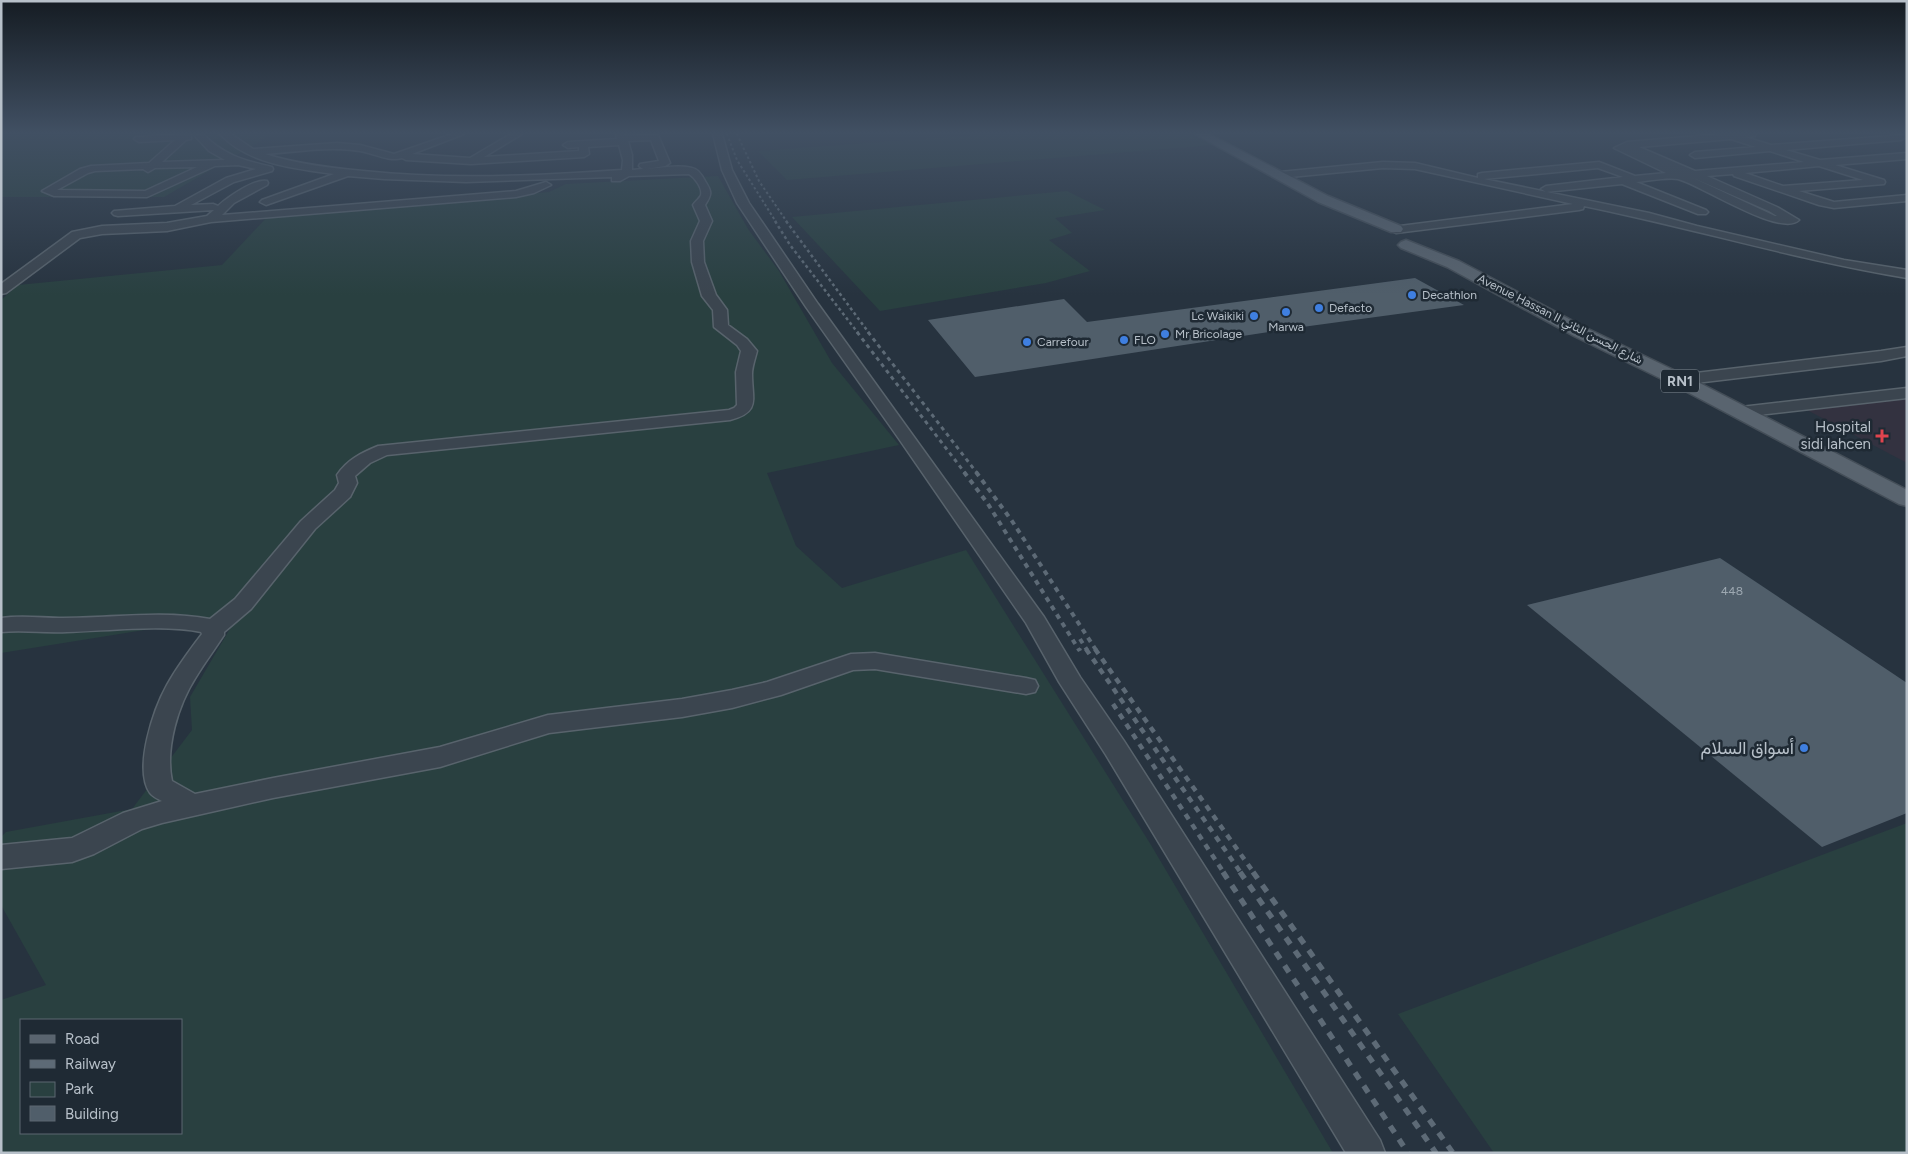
<svg xmlns="http://www.w3.org/2000/svg" width="1908" height="1154" viewBox="0 0 1908 1154" font-family="Figtree,Vazirmatn,sans-serif">
  <style>
    .medical { fill: #333240 }
    .green { fill: #294040; fill-rule: evenodd }
    .building { fill: #505e6a }
    .lines { fill: none; stroke-linecap: round; stroke-linejoin: round }
    .minor-casing { stroke: #58636c; stroke-width: 3 }
    .major-casing { stroke: #444e58; stroke-width: 3 }
    .minor { fill: #3b454f; fill-rule: evenodd }
    .major { fill: #59646f; fill-rule: evenodd }
    .rail-far5 { stroke: #5d6a76; stroke-width: 2; stroke-dasharray: 2.5 2.5; stroke-linecap: butt }
    .rail-far4 { stroke: #5d6a76; stroke-width: 2.5; stroke-dasharray: 3 3; stroke-linecap: butt }
    .rail-far3 { stroke: #5d6a76; stroke-width: 3; stroke-dasharray: 4 4; stroke-linecap: butt }
    .rail-far2 { stroke: #5d6a76; stroke-width: 4; stroke-dasharray: 5 5; stroke-linecap: butt }
    .rail-far1 { stroke: #5d6a76; stroke-width: 4.5; stroke-dasharray: 6 6; stroke-linecap: butt }
    .rail { stroke: #5d6a76; stroke-width: 5.5; stroke-dasharray: 8 8; stroke-linecap: butt }
    .shop-dot { fill: #3f7fe0; stroke: #1f2a34; stroke-width: 2 }
    .health-dot { fill: #e0444e; stroke: #1f2a34; stroke-width: 2 }
    .labels { text-anchor: middle; stroke-width: 5; stroke-linejoin: round; paint-order: stroke }
    .far-poi-label { font-size: 12px; fill: #b7c0c9; stroke: #1f2a34; text-anchor: start }
    .far-street-label { font-size: 12px; fill: #b7c0c9; stroke: #1f2a34 }
    .number-label { font-size: 12px; fill: #9da8b1 }
    .shield { fill: #1f2a34; stroke: #89939c; stroke-width: 1 }
    .shield-label { font-size: 14px; font-weight: bold; fill: #b7c0c9 }
    .poi-label { font-size: 15px; fill: #b7c0c9; stroke: #1f2a34; text-anchor: end }
    .near-poi-label { font-size: 18px; fill: #b7c0c9; stroke: #1f2a34; text-anchor: end }
  </style>
  <rect width="100%" height="100%" fill="#27333f"/>
  <polygon class="medical" points="1907,397 1907,463 1807,410"/>
  <g class="green">
    <polygon points="1,134 273,134 164,197 1,197"/>
    <polygon points="990,134 1190,134 1213,145 787,180 758,151"/>
    <path d="M718,176L748,229L779,271L832,363L899,445L767,473L796,546L842,588L966,550L1151,845L1333,1153H1V1000L46,985L1,905V837L6,832L132,809L192,730L190,697L238,615L1,653V300L18,285L222,265L269,215L549,192L566,184ZM21,1020H181V1133H21Z"/>
    <polygon points="1067,191 1105,210 1055,218 1072,233 1049,240 1090,271 1046,283 880,311 792,217"/>
    <polygon points="1907,823 1907,1153 1494,1153 1398,1014"/>
  </g>
  <g class="building">
    <polygon points="1415,278 1464,305 1295,328 975,377 928,320 1064,299 1087,322"/>
    <polygon points="1720,558 1907,683 1907,813 1822,847 1527,605"/>
  </g>
  <g class="lines">
    <defs>
      <g id="minor">
        <path d="M188,134L191,135V139L186,140L162,162L225,160L209,151L195,136L203,134C224,155 242,160 272,167L273,169L272,171L234,182L191,205L213,204L218,206C227,198 255,178 267,181L268,183L267,185L234,203L222,215L516,191L546,182L551,185L534,193L516,197L211,222L167,231L102,234L80,238L6,293L1,294V284L72,232L102,226L167,223L207,216L214,210L118,216L114,215L112,213L114,211L175,206L226,178L256,169L238,165L215,166L147,197L54,196L42,191L80,169L91,166L149,163L175,140L139,142L134,139L136,137ZM197,167L145,191L57,190L88,173L95,171L143,169L148,172L155,168Z"/>
        <path d="M220,134H231L253,149L337,143L360,145L394,154L452,134H464L412,154L470,158L511,134H522L484,157L579,151V147L568,148L563,145L568,142L617,139L616,134H624L625,136L658,135L670,163L665,166L647,169C659,168 689,163 698,171C701,174 703,177 705,181C712,192 712,194 705,205L712,221L703,241L704,262L716,295L727,310L728,325L747,339L757,351C755,359 752,367 752,374C752,400 761,412 730,420L387,455L370,463L355,476L357,483L350,497L315,529L251,609L224,632V635C215,649 205,662 196,677C178,705 165,748 172,781L195,794L273,778L440,747L548,715L682,699L732,690L767,682L851,654L875,653L1026,678L1035,680L1038,686L1035,692L1026,694L875,669L853,670L781,695L732,708L682,717L549,733L440,767L273,798L162,823L142,829L94,854L72,862L1,869V845L72,838L123,813L162,801C158,799 152,796 150,793C133,769 154,708 167,685C177,667 189,651 202,634L201,632C164,624 106,631 67,632C45,633 23,630 1,632V618C22,615 42,618 63,618C112,618 162,610 210,619L235,599L301,521L335,490L339,483L337,475C347,460 361,453 378,446L729,410L734,408L737,405L736,372L741,351L737,345L714,327L713,310L702,296L692,262L691,241L700,221L693,205C695,202 700,198 701,195C703,188 694,177 689,174L629,176L620,181H612V177L466,182L384,179L348,176L266,205L260,202L262,200L334,174C296,169 248,164 220,134ZM651,140L659,161L640,164L639,166L643,169L632,170V155L628,141ZM619,145L623,160L622,170C535,176 449,180 363,171C330,168 297,164 265,154C296,152 329,146 360,151C373,153 389,162 402,158L406,160L471,164L584,157L589,154L588,147Z"/>
        <polygon points="713,134 722,134 732,170 749,203 818,304 1044,617 1080,677 1124,741 1380,1140 1385,1153 1346,1153 1106,755 1059,682 1026,623 897,436 806,307 737,203 722,170"/>
        <path d="M1722,134H1756L1755,136L1745,137L1771,145L1904,135L1906,137L1901,140L1786,150L1820,160L1907,153V159L1835,165L1884,180L1885,182L1884,184L1799,191L1834,202L1907,195V201L1834,208L1819,205L1734,176L1733,174L1707,176L1777,207L1799,220C1781,238 1701,185 1678,179C1668,177 1647,181 1636,182L1706,210L1708,212L1706,214H1698L1622,184L1546,192L1541,189L1546,186L1623,177L1598,168L1484,179L1649,213L1697,226L1844,260L1907,270V278C1798,260 1692,228 1584,206L1583,209L1579,210L1396,233L1392,231L1390,229L1392,227L1573,204L1415,169L1383,168L1280,178L1275,175L1280,172L1383,162L1415,163L1478,178V174L1482,173L1599,162L1635,176L1666,173L1614,148L1627,142ZM1731,139L1756,147L1695,152L1690,155L1695,158L1770,151L1804,162L1695,171L1639,147ZM1819,166L1863,180L1783,186L1745,173ZM1691,177L1769,211L1777,216H1775Z"/>
        <polygon points="1907,347 1907,356 1881,361 1679,385 1673,383 1671,380 1673,377 1679,375 1881,351"/>
        <polygon points="1907,388 1907,398 1741,417 1735,416 1733,412 1735,408 1741,407"/>
      </g>
      <g id="major">
        <polygon points="1195,134 1209,134 1328,196 1401,226 1403,229 1401,232 1391,232 1318,202"/>
        <polygon points="1406,240 1459,261 1586,328 1686,376 1907,490 1907,506 1899,504 1672,384 1574,336 1447,267 1401,248 1398,245 1401,242"/>
      </g>
    </defs>
    <use href="#minor" class="minor-casing"/>
    <use href="#major" class="major-casing"/>
    <use href="#minor" class="minor"/>
    <use href="#major" class="major"/>
    <g class="rail-far5">
      <polyline points="727,134 737,160 776,222"/>
      <polyline points="737,134 759,181 787,222"/>
    </g>
    <g class="rail-far4">
      <polyline points="775,221 790,245 858,333"/>
      <polyline points="786,221 869,333"/>
    </g>
    <g class="rail-far3">
      <polyline points="857,332 965,473"/>
      <polyline points="868,332 977,473"/>
    </g>
    <g class="rail-far2">
      <polyline points="964,472 988,504 1079,650"/>
      <polyline points="976,472 1012,521 1096,650"/>
      <polyline points="1080,639 1087,650"/>
    </g>
    <g class="rail-far1">
      <polyline points="1079,649 1080,651"/>
      <polyline points="1086,649 1241,873"/>
      <polyline points="1095,649 1254,873"/>
      <polyline points="1113,704 1224,873"/>
    </g>
    <g class="rail">
      <polyline points="1223,872 1408,1153"/>
      <polyline points="1240,872 1436,1153"/>
      <polyline points="1253,872 1453,1153"/>
    </g>
  </g>
  <linearGradient id="sky" x2="0" y2="1"><stop stop-color="#151c23"/><stop offset="0.45" stop-color="#415063"/><stop offset="1" stop-color="#415063" stop-opacity="0"/></linearGradient>
  <rect width="1908" height="295" fill="url(#sky)"/>
  <g class="shop-dot">
    <circle cx="1412" cy="295" r="5"/>
    <circle cx="1319" cy="308" r="5"/>
    <circle cx="1286" cy="312" r="5"/>
    <circle cx="1254" cy="316" r="5"/>
    <circle cx="1165" cy="334" r="5"/>
    <circle cx="1124" cy="340" r="5"/>
    <circle cx="1027" cy="342" r="5"/>
    <circle cx="1804" cy="748" r="5"/>
  </g>
  <path class="health-dot" d="M1879.5 428.5h5v5h5v5h-5v5h-5v-5h-5v-5h5z"/>
  <g class="labels">
    <g class="far-poi-label">
      <text x="1422" y="299">Decathlon</text>
      <text x="1329" y="312">Defacto</text>
      <text x="1244" y="320" text-anchor="end">Lc Waikiki</text>
      <text x="1286" y="331" text-anchor="middle">Marwa</text>
      <text x="1175" y="338">Mr Bricolage</text>
      <text x="1134" y="344">FLO</text>
      <text x="1037" y="346">Carrefour</text>
    </g>
    <g class="far-street-label">
      <text transform="translate(1560 319) rotate(27)" y="4">Avenue Hassan II شارع الحسن الثاني</text>
    </g>
    <g class="number-label">
      <text x="1732" y="595">448</text>
    </g>
    <rect class="shield" x="1661" y="369.5" width="38" height="23" rx="4"/>
    <g class="shield-label">
      <text x="1680" y="386">RN1</text>
    </g>
    <g class="poi-label">
      <text x="1871" y="432">Hospital<tspan x="1871" dy="17">sidi lahcen</tspan></text>
    </g>
    <g class="near-poi-label">
      <text x="1794" y="754">أسواق السلام</text>
    </g>
  </g>
  <rect width="1908" height="1154" fill="none" stroke="#b7c0c9" stroke-width="5"/>
  <rect x="20" y="1019" width="162" height="115" fill="#1f2a34" stroke="#5c6670"/>
  <rect x="30" y="1035" width="25" height="8" fill="#59646f" stroke="#5c6670"/>
  <text x="65" y="1044" font-size="15" fill="#b7c0c9">Road</text>
  <rect x="30" y="1060" width="25" height="8" fill="#5d6a76" stroke="#5c6670"/>
  <text x="65" y="1069" font-size="15" fill="#b7c0c9">Railway</text>
  <rect x="30" y="1082" width="25" height="15" fill="#294040" stroke="#5c6670"/>
  <text x="65" y="1094" font-size="15" fill="#b7c0c9">Park</text>
  <rect x="30" y="1106" width="25" height="15" fill="#505e6a" stroke="#5c6670"/>
  <text x="65" y="1119" font-size="15" fill="#b7c0c9">Building</text>
</svg>
